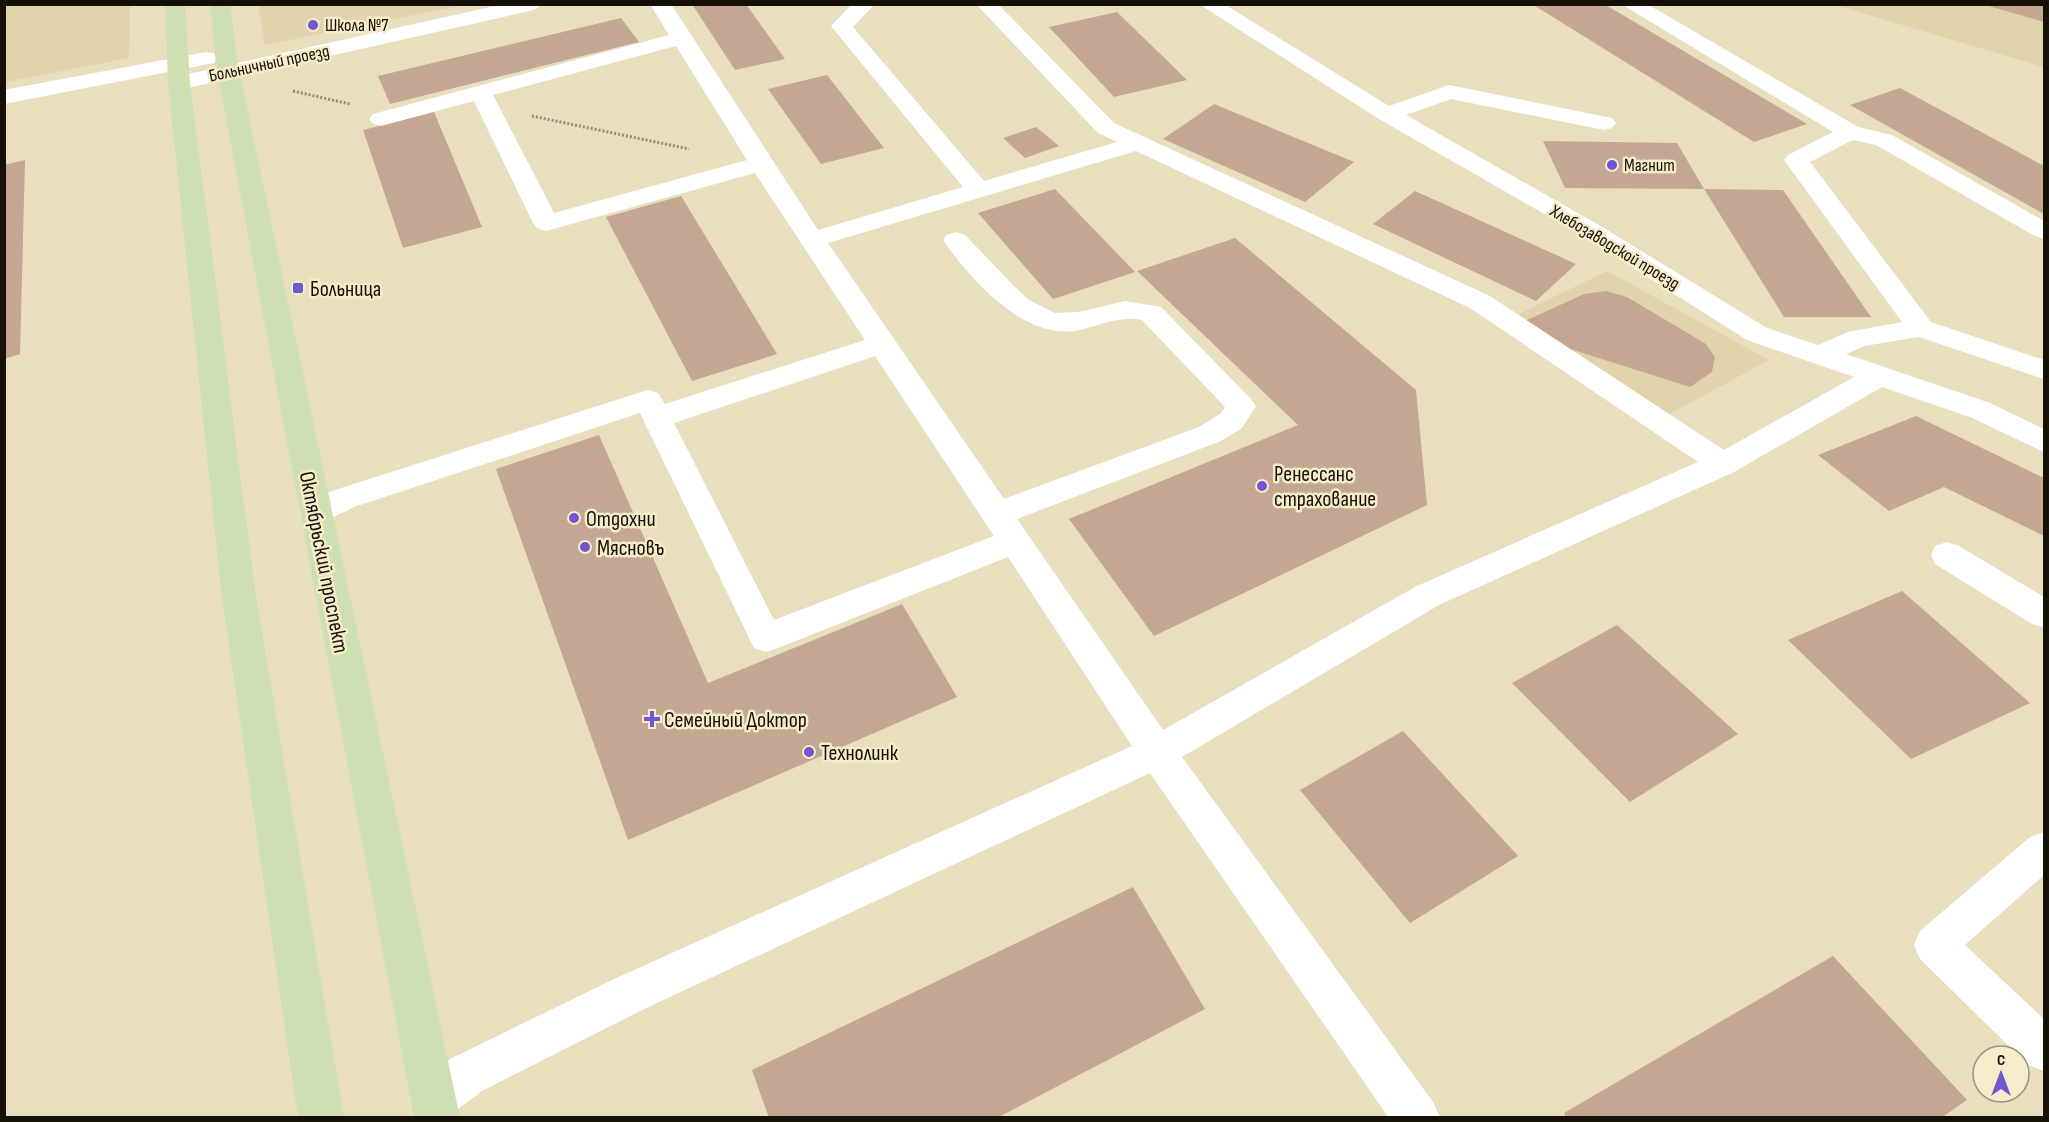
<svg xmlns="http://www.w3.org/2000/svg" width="2049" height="1122" viewBox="0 0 2049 1122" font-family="'Sofia Sans Condensed',sans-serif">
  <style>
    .built { fill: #e1d4ac }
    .building { fill: #c4a792 }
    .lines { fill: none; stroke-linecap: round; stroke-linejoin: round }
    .path { stroke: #958d75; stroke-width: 3; stroke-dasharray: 2 2; stroke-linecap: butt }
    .minor { fill: #fff; fill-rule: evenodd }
    .major { fill: #cee0b1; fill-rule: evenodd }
    .poi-dot { fill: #6e57d1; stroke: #f6ebca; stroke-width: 2 }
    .labels { text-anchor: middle; stroke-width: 5; stroke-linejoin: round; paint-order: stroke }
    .far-poi-label { font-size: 18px; fill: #151106; stroke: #f6ebca; text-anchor: start }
    .far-street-label { font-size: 18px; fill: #151106; stroke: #f6ebca }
    .poi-label { font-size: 22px; fill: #151106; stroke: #f6ebca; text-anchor: start }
    .street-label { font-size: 22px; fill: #151106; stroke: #f6ebca }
  </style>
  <rect width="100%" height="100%" fill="#e9debd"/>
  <g class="built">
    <polygon points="5,4 130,5 129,58 5,82"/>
    <polygon points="258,4 463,4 463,5 265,45"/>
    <polygon points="1835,5 2044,5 2044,67"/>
    <polygon points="1607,271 1769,360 1662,418 1513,317"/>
  </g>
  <g class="building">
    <polygon points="692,4 746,4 785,59 735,70"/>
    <polygon points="1532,4 1604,4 1807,124 1754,142"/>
    <polygon points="1985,4 2044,4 2044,22 1985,5"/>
    <polygon points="1117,12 1187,80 1114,97 1049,27"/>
    <polygon points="621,18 639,42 390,104 378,76"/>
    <polygon points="827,75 884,148 821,164 768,89"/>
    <polygon points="1900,88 2044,166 2044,214 1850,105"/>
    <polygon points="1214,104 1354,162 1305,202 1163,139"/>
    <polygon points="434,112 482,227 403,248 363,130"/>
    <polygon points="1036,127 1059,146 1025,158 1003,138"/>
    <polygon points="1543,141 1677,143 1704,189 1565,188"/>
    <polygon points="25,160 20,354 4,359 4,165"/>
    <polygon points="1055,189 1135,272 1053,299 978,213"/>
    <polygon points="1704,189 1783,190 1871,317 1784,317"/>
    <polygon points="1415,191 1576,264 1536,301 1373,224"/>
    <polygon points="681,196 777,354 692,381 606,217"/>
    <polygon points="1235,238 1416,390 1427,505 1154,636 1069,519 1298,425 1137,271"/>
    <polygon points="1606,291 1627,297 1706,344 1715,357 1712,372 1690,387 1564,347 1525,321 1584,294"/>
    <polygon points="1916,416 2044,478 2044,536 1944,487 1889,511 1818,455"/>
    <polygon points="599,435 708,683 902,604 957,697 628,840 496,469"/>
    <polygon points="1902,591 2030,703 1911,759 1788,640"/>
    <polygon points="1617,625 1738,734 1630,802 1512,683"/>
    <polygon points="1403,731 1518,856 1410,923 1300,790"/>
    <polygon points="1133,887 1205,1009 997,1118 769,1118 752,1070"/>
    <polygon points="1833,956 1967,1100 1941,1118 1567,1118 1564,1113"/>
  </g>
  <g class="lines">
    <g class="path">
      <polyline points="293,91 350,104"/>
      <polyline points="532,116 689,149"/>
    </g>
    <g class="minor">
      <polygon points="504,4 544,4 534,10 179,90 171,88 168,83 171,78 179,76"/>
      <path d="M650,4H671L818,230L963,187L831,26L852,4H875L853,27L984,181L1117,142L1098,133L976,4H998L1114,123L1490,296L1724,450L1854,377L1747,340L1586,238L1379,119L1199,4H1224L1389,106L1449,85L1612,118L1616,123L1612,128L1604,130L1451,99L1406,115L1604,228L1767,328L1818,345L1848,332L1902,322L1784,160L1788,155L1833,132L1621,4H1647L1858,127L1892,135L2044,221V239L2035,236L1876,145L1853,140L1810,162L1931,322L2044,360V379L1919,337L1864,346L1846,354L1990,403L2044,429V452L1970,417L1882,387L1734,472L1439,605L1182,757L1433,1102L1440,1118H1389L1150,773L642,1010L482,1091L449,1116L421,1118L417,1116L410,1100L417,1084L450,1059L612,980L1132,746L1008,557L778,648L766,652L754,648L640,413L354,507C337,515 322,526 304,520L299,512L304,504L332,491L638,393L648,390L658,393L665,404L865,340L755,173L546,231L537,228L533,223L474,101L381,126L373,124L369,119L373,114L669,35ZM676,46L747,160L554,213L493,95ZM1136,151L1470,308L1698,462L1415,587L1163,730L1017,519L1221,441L1242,428L1256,406L1251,399L1161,307L1125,301L1079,312L1055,313L1029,300L1015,287L965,235L956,232L947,235L943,240C970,279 1022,338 1074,331C1098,327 1118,315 1142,320L1225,407L1220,414L1199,427L1004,499L828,243ZM875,356L994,536L774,620L674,423Z"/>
      <polygon points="206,52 214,53 217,58 214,63 4,104 4,90"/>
      <polygon points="1947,542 1959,546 2044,597 2044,627 2032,624 1935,564 1931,555 1935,546"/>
      <polygon points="2044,832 2044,875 1965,945 2044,1019 2044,1071 2028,1065 1920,959 1914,945 1920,931 2030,837"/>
    </g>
    <g class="major">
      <polygon points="165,4 185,4 190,83 255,590 344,1118 298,1118 221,590 168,83"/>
      <polygon points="210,4 230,4 238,65 460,1118 414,1118 216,65"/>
    </g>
  </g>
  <g class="poi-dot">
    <circle cx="313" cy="25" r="6"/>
    <circle cx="1612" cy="165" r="6"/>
    <rect x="292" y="282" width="12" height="12" rx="3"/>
    <circle cx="1262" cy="486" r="6"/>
    <circle cx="574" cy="518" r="6"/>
    <circle cx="585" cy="547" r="6"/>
    <path d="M649 710h6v6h6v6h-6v6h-6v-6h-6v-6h6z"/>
    <circle cx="809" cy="752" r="6"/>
  </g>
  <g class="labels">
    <g class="far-poi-label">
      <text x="325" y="31">Школа №7</text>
      <text x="1624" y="171">Магнит</text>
    </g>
    <g class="far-street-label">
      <text transform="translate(269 63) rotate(-12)" y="6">Больничный проезд</text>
      <text transform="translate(1615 247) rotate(31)" y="6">Хлебозаводской проезд</text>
    </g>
    <g class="poi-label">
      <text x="310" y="296">Больница</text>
      <text x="1274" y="481">Ренессанс<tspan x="1274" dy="25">страхование</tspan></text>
      <text x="586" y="526">Отдохни</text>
      <text x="597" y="555">Мясновъ</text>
      <text x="664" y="727">Семейный Доктор</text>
      <text x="821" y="760">Технолинк</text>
    </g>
    <g class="street-label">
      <text transform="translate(325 562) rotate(79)" y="8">Октябрьский проспект</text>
    </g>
  </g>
  <rect width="2049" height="1122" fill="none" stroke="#151106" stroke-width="12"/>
  <g transform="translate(2001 1074)"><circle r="28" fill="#f6ebca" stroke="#9c947c" stroke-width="1.5"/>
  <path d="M0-4.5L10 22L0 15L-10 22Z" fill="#6e57d1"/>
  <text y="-9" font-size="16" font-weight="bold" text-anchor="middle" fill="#151106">С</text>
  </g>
</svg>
